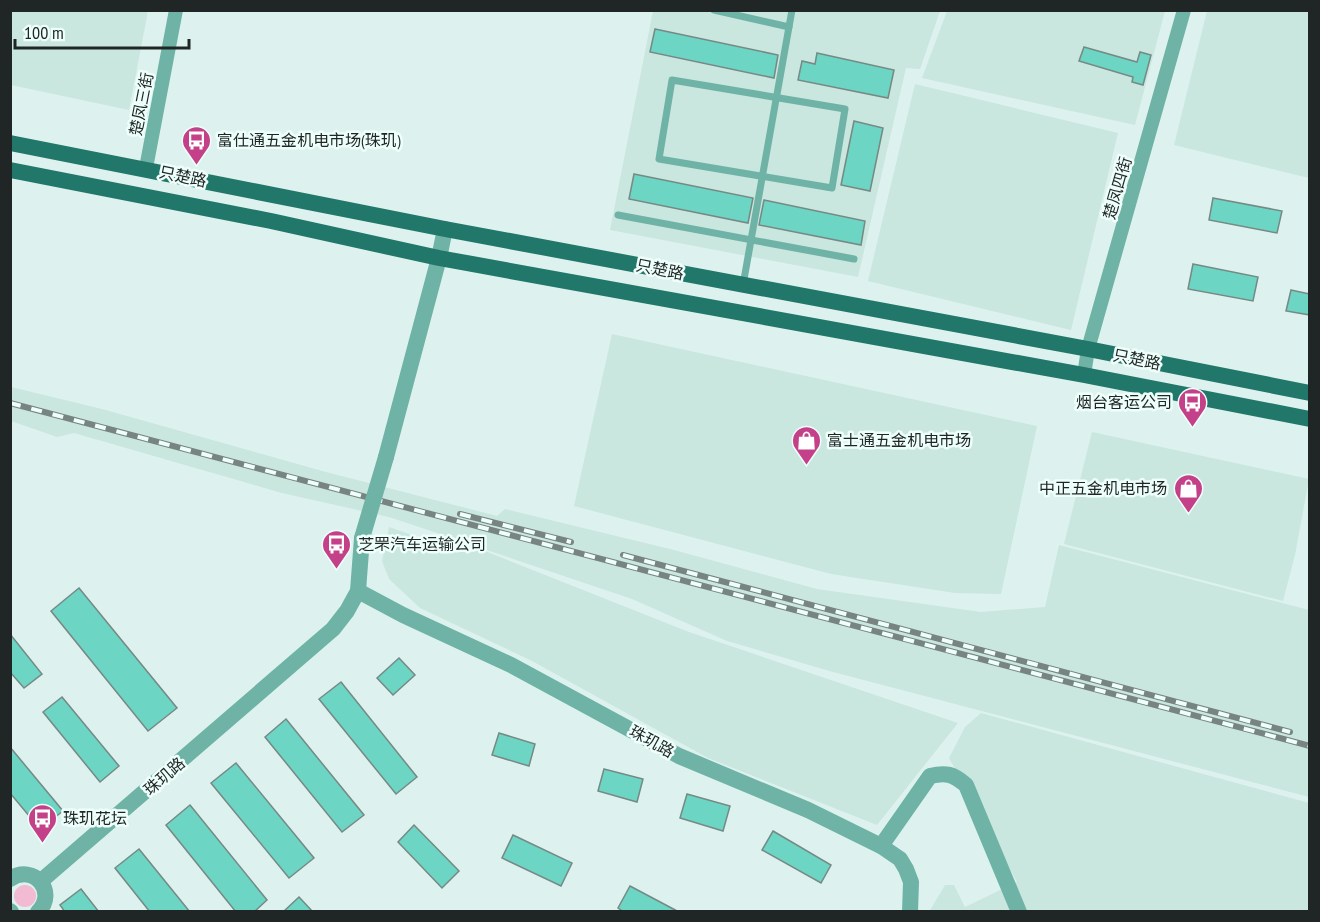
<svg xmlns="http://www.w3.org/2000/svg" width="1320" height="922" viewBox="0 0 1320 922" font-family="'PT Sans Narrow','Noto Sans SC',sans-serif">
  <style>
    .built { fill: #c9e6df }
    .green { fill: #f2bad3 }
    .building { fill: #6cd5c3; stroke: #768985; stroke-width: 1.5 }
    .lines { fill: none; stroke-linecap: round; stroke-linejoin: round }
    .service { stroke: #6eb3a6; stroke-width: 7 }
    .minor { stroke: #6eb3a6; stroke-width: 14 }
    .tertiary { stroke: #6eb3a6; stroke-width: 16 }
    .primary { stroke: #21776a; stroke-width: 16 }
    .rail-casing { stroke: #778482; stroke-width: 6 }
    .rail { stroke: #eefffb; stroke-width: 4; stroke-dasharray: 11; stroke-linecap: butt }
    .tertiary-bridge { stroke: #6eb3a6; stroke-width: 16 }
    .labels { text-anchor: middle; stroke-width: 5; stroke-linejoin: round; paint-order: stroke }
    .street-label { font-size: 16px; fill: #1f2625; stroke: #eefffb }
    .poi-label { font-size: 16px; fill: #1f2625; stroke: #eefffb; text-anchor: start }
  </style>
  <rect width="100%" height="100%" fill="#ddf2ee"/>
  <g class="built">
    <polygon points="11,10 148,11 129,110 11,85"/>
    <polygon points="653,11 940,11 920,69 906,68 858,277 610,230"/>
    <polygon points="947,11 1165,11 1135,125 922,78"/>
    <polygon points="1207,11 1309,11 1309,178 1174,145"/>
    <polygon points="915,84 1118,133 1071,330 868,281"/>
    <polygon points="612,334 1037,426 1001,594 955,593 831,574 574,506"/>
    <polygon points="11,387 102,409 326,472 497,516 505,509 674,550 817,589 981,612 1045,607 1059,545 1309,610 1309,797 833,672 727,641 632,599 457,540 689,632 958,723 877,825 708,758 532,661 420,608 389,579 382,561 389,527 435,543 449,537 389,517 282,493 74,433 57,437 11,421"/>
    <polygon points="1092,432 1309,479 1295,555 1283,601 1064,544"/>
    <polygon points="981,713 1309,803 1309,911 929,912 945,885 954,885 965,907 1017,882 949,758 965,727"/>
  </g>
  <circle class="green" cx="25" cy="896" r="11"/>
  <g class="building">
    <polygon points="655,29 778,55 774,78 650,52"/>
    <polygon points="1084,47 1137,62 1140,52 1151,55 1143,85 1132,82 1133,77 1079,61"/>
    <polygon points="817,53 894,70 888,98 798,80 802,61 815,64"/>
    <polygon points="854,121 883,128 870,191 841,185"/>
    <polygon points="634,174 753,198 748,223 629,199"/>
    <polygon points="1213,198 1282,211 1277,233 1209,220"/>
    <polygon points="764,200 865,221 861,245 759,225"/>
    <polygon points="1193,264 1258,277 1253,301 1188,289"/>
    <polygon points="1291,290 1310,294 1310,315 1286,311"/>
    <polygon points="79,588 177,708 148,731 51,611"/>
    <polygon points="10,634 42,674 24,688 10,672"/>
    <polygon points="399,658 415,675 393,695 377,678"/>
    <polygon points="341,682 417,777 396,794 319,699"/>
    <polygon points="62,697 119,766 100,782 43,712"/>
    <polygon points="286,719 364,815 342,832 265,737"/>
    <polygon points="499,733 535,744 529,766 492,755"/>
    <polygon points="10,747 63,811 40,829 10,793"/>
    <polygon points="236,763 314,858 289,878 211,783"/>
    <polygon points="604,769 643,779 637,802 598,791"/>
    <polygon points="687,794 730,806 723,831 680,818"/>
    <polygon points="190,805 267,900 254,912 236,912 166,825"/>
    <polygon points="414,825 459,871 442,888 398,842"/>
    <polygon points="773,831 831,865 821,883 762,850"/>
    <polygon points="513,835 572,863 561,886 502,858"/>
    <polygon points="139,849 190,912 150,912 115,868"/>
    <polygon points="630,886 679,912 624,912 618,908"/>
    <polygon points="81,889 99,912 65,912 60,905"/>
    <polygon points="299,897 313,912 283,912"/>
  </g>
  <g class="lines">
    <g class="service">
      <polyline points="714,10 789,27"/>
      <polygon points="672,80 845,109 832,188 659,159"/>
      <polyline points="618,215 854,259"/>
      <polyline points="743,285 792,10"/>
    </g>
    <g class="minor">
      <polyline points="146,168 176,10"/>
      <polyline points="1084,375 1088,349 1184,10"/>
    </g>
    <g class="tertiary">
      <polyline points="386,457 439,258 445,229"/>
      <polyline points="358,591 403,615 511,665 679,756 808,810 881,846 900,859 906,869 911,882 910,912"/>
      <path d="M881,846L930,776C946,772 953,774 966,785L1019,912"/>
      <path d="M10,879C34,863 58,892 38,912"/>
      <polyline points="41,881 333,629 347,611 358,591 362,538"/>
      <polyline points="10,911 11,912"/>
    </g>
    <g class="primary">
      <polyline points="10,143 445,229 1088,349 1310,393"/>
      <polyline points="10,170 271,221 439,258 1084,375 1310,419"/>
    </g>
    <defs>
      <g id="rail">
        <polyline points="10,403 1310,746"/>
        <polyline points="460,514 571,542"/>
        <polyline points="623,555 1290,732"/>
      </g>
    </defs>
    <use href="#rail" class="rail-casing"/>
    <use href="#rail" class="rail"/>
    <polyline class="tertiary-bridge" points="362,538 386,457"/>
  </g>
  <defs>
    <symbol id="bus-pin" viewBox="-11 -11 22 30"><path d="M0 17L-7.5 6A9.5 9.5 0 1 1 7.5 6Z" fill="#c44189" stroke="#eefffb"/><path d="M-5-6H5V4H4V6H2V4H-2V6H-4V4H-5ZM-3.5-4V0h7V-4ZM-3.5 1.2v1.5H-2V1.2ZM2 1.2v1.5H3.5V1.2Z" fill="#fff"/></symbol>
    <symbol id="shop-pin" viewBox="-11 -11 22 30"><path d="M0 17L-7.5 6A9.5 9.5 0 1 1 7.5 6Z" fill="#c44189" stroke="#eefffb"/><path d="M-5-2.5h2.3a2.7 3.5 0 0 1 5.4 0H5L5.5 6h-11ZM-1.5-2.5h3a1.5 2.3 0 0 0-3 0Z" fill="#fff"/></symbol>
  </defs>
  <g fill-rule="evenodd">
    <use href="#bus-pin" x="180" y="124" width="33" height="45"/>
    <use href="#bus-pin" x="1176" y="386" width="33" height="45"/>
    <use href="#shop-pin" x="790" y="424" width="33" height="45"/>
    <use href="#shop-pin" x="1172" y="472" width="33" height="45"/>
    <use href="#bus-pin" x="320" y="528" width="33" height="45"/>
    <use href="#bus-pin" x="26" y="802" width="33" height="45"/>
  </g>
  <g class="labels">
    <g class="street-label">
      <text transform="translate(141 104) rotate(-79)" y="6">楚凤三街</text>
      <text transform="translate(183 176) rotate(12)" y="6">只楚路</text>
      <text transform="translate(1117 188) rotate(-74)" y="6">楚凤四街</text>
      <text transform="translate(660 269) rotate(11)" y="6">只楚路</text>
      <text transform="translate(1137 359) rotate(11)" y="6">只楚路</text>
      <text transform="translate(652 741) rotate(29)" y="6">珠玑路</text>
      <text transform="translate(164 776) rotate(-41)" y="6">珠玑路</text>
    </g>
    <g class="poi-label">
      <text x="217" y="146">富仕通五金机电市场(珠玑)</text>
      <text x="1172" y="408" text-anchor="end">烟台客运公司</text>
      <text x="827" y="446">富士通五金机电市场</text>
      <text x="1167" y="494" text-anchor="end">中正五金机电市场</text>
      <text x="358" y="550">芝罘汽车运输公司</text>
      <text x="63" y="824">珠玑花坛</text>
    </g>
  </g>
  <rect width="1320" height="922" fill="none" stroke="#1f2625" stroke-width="24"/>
  <path d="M15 39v9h174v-9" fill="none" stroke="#1f2625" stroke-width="3"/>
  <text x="24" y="39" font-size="18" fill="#1f2625" stroke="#eefffb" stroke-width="4.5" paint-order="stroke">100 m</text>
</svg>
